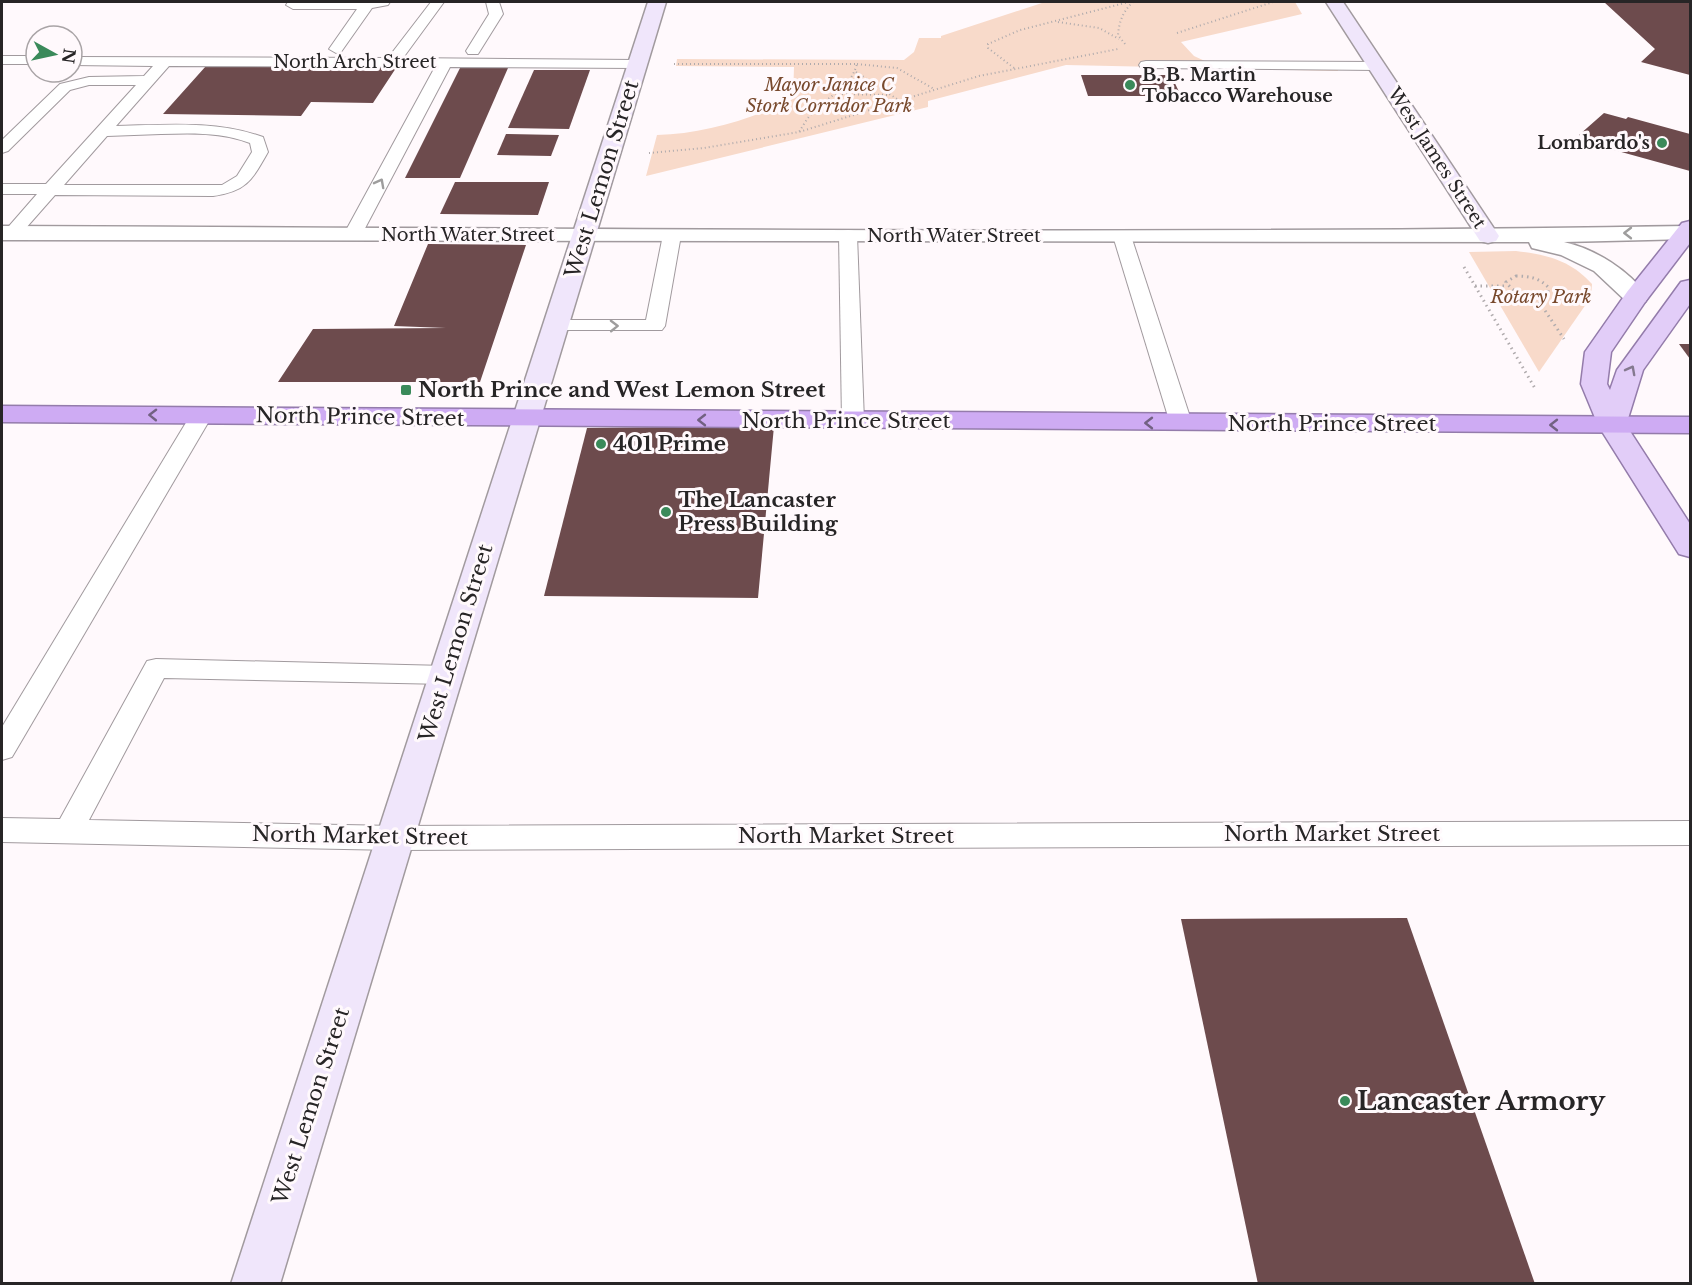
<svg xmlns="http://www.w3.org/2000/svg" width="1692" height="1285" viewBox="0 0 1692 1285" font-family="'Libre Baskerville',serif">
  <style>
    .green { fill: #f8daca }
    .building { fill: #6d4b4d }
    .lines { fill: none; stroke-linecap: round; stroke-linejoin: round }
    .lane-casing { stroke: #a19a9e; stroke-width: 2 }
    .street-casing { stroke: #a19a9e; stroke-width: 3 }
    .secondary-casing { stroke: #a19a9e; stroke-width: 3 }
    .primary-casing { stroke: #947cab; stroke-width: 3 }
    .highway-casing { stroke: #947cab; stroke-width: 3 }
    .path-far1 { stroke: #b0abad; stroke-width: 2; stroke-dasharray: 1 3; stroke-linecap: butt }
    .path { stroke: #b0abad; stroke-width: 3; stroke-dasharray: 1.5 4; stroke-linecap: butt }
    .lane { fill: #fff; fill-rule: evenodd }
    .street { fill: #fff; fill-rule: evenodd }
    .secondary { fill: #f0e6fb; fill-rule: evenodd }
    .primary { fill: #e2cdf8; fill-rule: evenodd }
    .highway { fill: #ceabf3; fill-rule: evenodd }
    .oneway { stroke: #9e9d9d }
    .oneway2 { stroke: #84798f }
    .oneway3 { stroke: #726182 }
    .poi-dot { fill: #3a8a5a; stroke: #fff9fc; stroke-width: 2 }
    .labels { text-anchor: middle; stroke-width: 6; stroke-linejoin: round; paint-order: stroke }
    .far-street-label { font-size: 18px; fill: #272526; stroke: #fff9fc }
    .far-poi-label { font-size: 18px; font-weight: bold; fill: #272526; stroke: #fff9fc; text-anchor: start }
    .far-park-label { font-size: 18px; font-style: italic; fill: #78492d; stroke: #fff9fc }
    .street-label { font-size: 21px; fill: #272526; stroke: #fff9fc }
    .poi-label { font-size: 21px; font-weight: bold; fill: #272526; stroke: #fff9fc; text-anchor: start }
    .near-poi-label { font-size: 26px; font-weight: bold; fill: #272526; stroke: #fff9fc; text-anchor: start }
  </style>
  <rect width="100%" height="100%" fill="#fff9fc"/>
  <g class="green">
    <path d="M1045,2H1295L1302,14L1181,42L1194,56L1207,62L1336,63L1338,71L1066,65L928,101V107L646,176L657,135C703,134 752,119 793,99L794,67L676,66L677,59L904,60L914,52L919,38H941V36Z"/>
    <path d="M1516,251C1548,255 1570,260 1592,284L1591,297L1539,372L1469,252Z"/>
  </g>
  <g class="building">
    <polygon points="1604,2 1690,2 1690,75 1641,62 1655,49"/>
    <polygon points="206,66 396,68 373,103 311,102 301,116 163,114"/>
    <polygon points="460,68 508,68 460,178 405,178"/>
    <polygon points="534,70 590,70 569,129 508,128"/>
    <polygon points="1081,75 1171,75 1181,96 1088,96"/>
    <polygon points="1604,113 1626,119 1628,117 1690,134 1690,171 1596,145 1600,141 1579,135"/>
    <polygon points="506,134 559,135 551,156 497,155"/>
    <polygon points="455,182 549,182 538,215 440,214"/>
    <polygon points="428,244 526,245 480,382 278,382 313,329 446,328 394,326"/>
    <polygon points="1679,344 1690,344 1690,359"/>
    <polygon points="774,426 758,598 544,596 587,428"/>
    <polygon points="1407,918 1535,1284 1258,1284 1181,919"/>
  </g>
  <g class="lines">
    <defs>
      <g id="lane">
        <polygon points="288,2 390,2 388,5 372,8 341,52 336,53 329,49 357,9 293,9 286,5"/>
        <path d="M431,2H444L403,58L637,60L644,64L637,68L450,67L362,234L359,238H347L344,234L435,67L169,66L116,126C165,125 215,120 263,137L268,152C252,180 247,191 213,196L55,195L18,237H6L3,233L37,194H2V184H46L136,85H89L70,90L8,151L2,153V140L60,84L89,77L144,76L153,66L72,65V57L388,58ZM161,134C191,133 221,132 250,143L252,152L237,176L222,185H64L107,136Z"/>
        <polygon points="486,2 499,2 503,14 478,54 468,54 466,51 489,14"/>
        <rect x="2" y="56" width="34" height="8"/>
        <polygon points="1146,61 1377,62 1384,66 1377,70 1141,68 1139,65 1141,62"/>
        <polygon points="672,230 678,231 681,235 665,326 662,330 549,330 546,326 549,322 556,320 646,320 663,235 666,231"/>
        <polygon points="848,230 854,231 857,235 864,421 861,426 853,427 845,426 842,421 839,235 842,231"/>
        <polygon points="1122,231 1128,232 1131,236 1192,423 1189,428 1181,429 1173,428 1170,423 1113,236 1116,232"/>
        <polygon points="201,410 208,412 212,416 12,757 2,760 2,727 190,416 194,412"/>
        <polygon points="156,659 446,666 455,668 459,675 455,682 446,684 164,678 89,820 395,826 1690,821 1690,845 395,850 2,842 2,818 60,819 147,661"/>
      </g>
      <path id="street" d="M2,226C564,228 1125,235 1687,226L1690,227V239L1564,242C1595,249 1629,270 1648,297L1645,302L1636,304L1627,302L1594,271L1561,255L1532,248L1529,242L2,240Z"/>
      <g id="secondary">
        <polygon points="648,2 666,2 280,1284 231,1284"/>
        <polygon points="1326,2 1343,2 1499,236 1496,241 1488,243 1480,241"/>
      </g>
      <polygon id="primary" points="1690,221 1690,243 1645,302 1611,352 1607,384 1610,390 1617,370 1681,282 1690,280 1690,304 1643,370 1626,425 1690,524 1690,557 1679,554 1598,425 1581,384 1585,352 1627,292 1682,223"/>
      <polygon id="highway" points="2,406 1690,417 1690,433 2,422"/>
    </defs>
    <use href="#lane" class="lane-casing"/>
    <use href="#street" class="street-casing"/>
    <use href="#secondary" class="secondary-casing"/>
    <use href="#primary" class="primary-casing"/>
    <use href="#highway" class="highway-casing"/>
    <g class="path-far1">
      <polyline points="1058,22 1099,28 1119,39"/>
      <polyline points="1177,33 1273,2"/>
      <path d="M1125,44L1118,35C1119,22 1123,11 1133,2"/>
      <path d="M674,64H857C850,89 829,95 813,112C807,118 803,126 799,132"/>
      <polyline points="857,64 897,68 934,89"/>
      <polyline points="1014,68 988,48 988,44 1020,30 1129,2"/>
      <polyline points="856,72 900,101"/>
      <polyline points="838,94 890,95"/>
      <polyline points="649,153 704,148 799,132 979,76 1118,49"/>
    </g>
    <g class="path">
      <polyline points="1464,267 1536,390"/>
      <path d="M1516,276C1529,276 1540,278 1549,288L1547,294C1531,298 1516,296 1506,282Z"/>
      <polyline points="1475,286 1507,286"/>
      <polyline points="1536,297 1564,339"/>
    </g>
    <use href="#lane" class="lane"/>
    <use href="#street" class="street"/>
    <use href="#secondary" class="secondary"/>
    <use href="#primary" class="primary"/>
    <use href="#highway" class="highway"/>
  </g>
  <defs><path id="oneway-chevron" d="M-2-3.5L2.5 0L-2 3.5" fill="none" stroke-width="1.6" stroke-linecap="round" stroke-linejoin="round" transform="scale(1.5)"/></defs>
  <g class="oneway">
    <use href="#oneway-chevron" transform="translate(380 183) rotate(-62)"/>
    <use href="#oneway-chevron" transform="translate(1628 233) rotate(180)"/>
    <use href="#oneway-chevron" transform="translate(614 326) rotate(-1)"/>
  </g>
  <use class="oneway2" href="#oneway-chevron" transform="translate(1631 370) rotate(-62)"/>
  <g class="oneway3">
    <use href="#oneway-chevron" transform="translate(153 415) rotate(-179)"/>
    <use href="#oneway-chevron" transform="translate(702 420) rotate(-180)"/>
    <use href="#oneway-chevron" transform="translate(1149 423) rotate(-180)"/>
    <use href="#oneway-chevron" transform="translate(1554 425) rotate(-180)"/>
  </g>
  <g class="poi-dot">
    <circle cx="1130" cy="85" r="6"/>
    <circle cx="1662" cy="143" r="6"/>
    <rect x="400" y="384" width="12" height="12" rx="3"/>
    <circle cx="601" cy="444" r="6"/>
    <circle cx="666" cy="512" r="6"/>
    <circle cx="1345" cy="1101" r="6"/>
  </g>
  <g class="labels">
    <g class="far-street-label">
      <text x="355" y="68">North Arch Street</text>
      <text transform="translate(1437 158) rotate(57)" y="6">West James Street</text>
      <text x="468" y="241">North Water Street</text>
      <text x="954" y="242">North Water Street</text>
    </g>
    <g class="far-poi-label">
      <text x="1142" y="81">B. B. Martin<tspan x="1142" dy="21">Tobacco Warehouse</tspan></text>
      <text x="1650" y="149" text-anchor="end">Lombardo's</text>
    </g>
    <g class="far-park-label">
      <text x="829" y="91">Mayor Janice C<tspan x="829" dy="21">Stork Corridor Park</tspan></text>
      <text x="1541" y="303">Rotary Park</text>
    </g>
    <g class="street-label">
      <text transform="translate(602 179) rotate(-73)" y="7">West Lemon Street</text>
      <text transform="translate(360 417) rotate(1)" y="7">North Prince Street</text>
      <text x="846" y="428">North Prince Street</text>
      <text x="1332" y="431">North Prince Street</text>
      <text transform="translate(456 643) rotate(-73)" y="7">West Lemon Street</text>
      <text x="1332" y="841">North Market Street</text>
      <text transform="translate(360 836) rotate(1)" y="7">North Market Street</text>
      <text x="846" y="843">North Market Street</text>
      <text transform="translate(311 1106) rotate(-72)" y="7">West Lemon Street</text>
    </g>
    <g class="poi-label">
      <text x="418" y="397">North Prince and West Lemon Street</text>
      <text x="613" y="451">401 Prime</text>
      <text x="678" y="507">The Lancaster<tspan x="678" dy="24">Press Building</tspan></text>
    </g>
    <g class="near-poi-label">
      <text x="1357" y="1110">Lancaster Armory</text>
    </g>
  </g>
  <rect width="1692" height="1285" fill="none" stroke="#272526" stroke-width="6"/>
  <g transform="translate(54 54) rotate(98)"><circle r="28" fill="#fff9fc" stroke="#a9a4a6" stroke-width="1.5"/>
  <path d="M0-4.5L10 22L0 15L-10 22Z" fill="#3a8a5a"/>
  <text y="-9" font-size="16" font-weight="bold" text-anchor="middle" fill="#272526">N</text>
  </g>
</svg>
